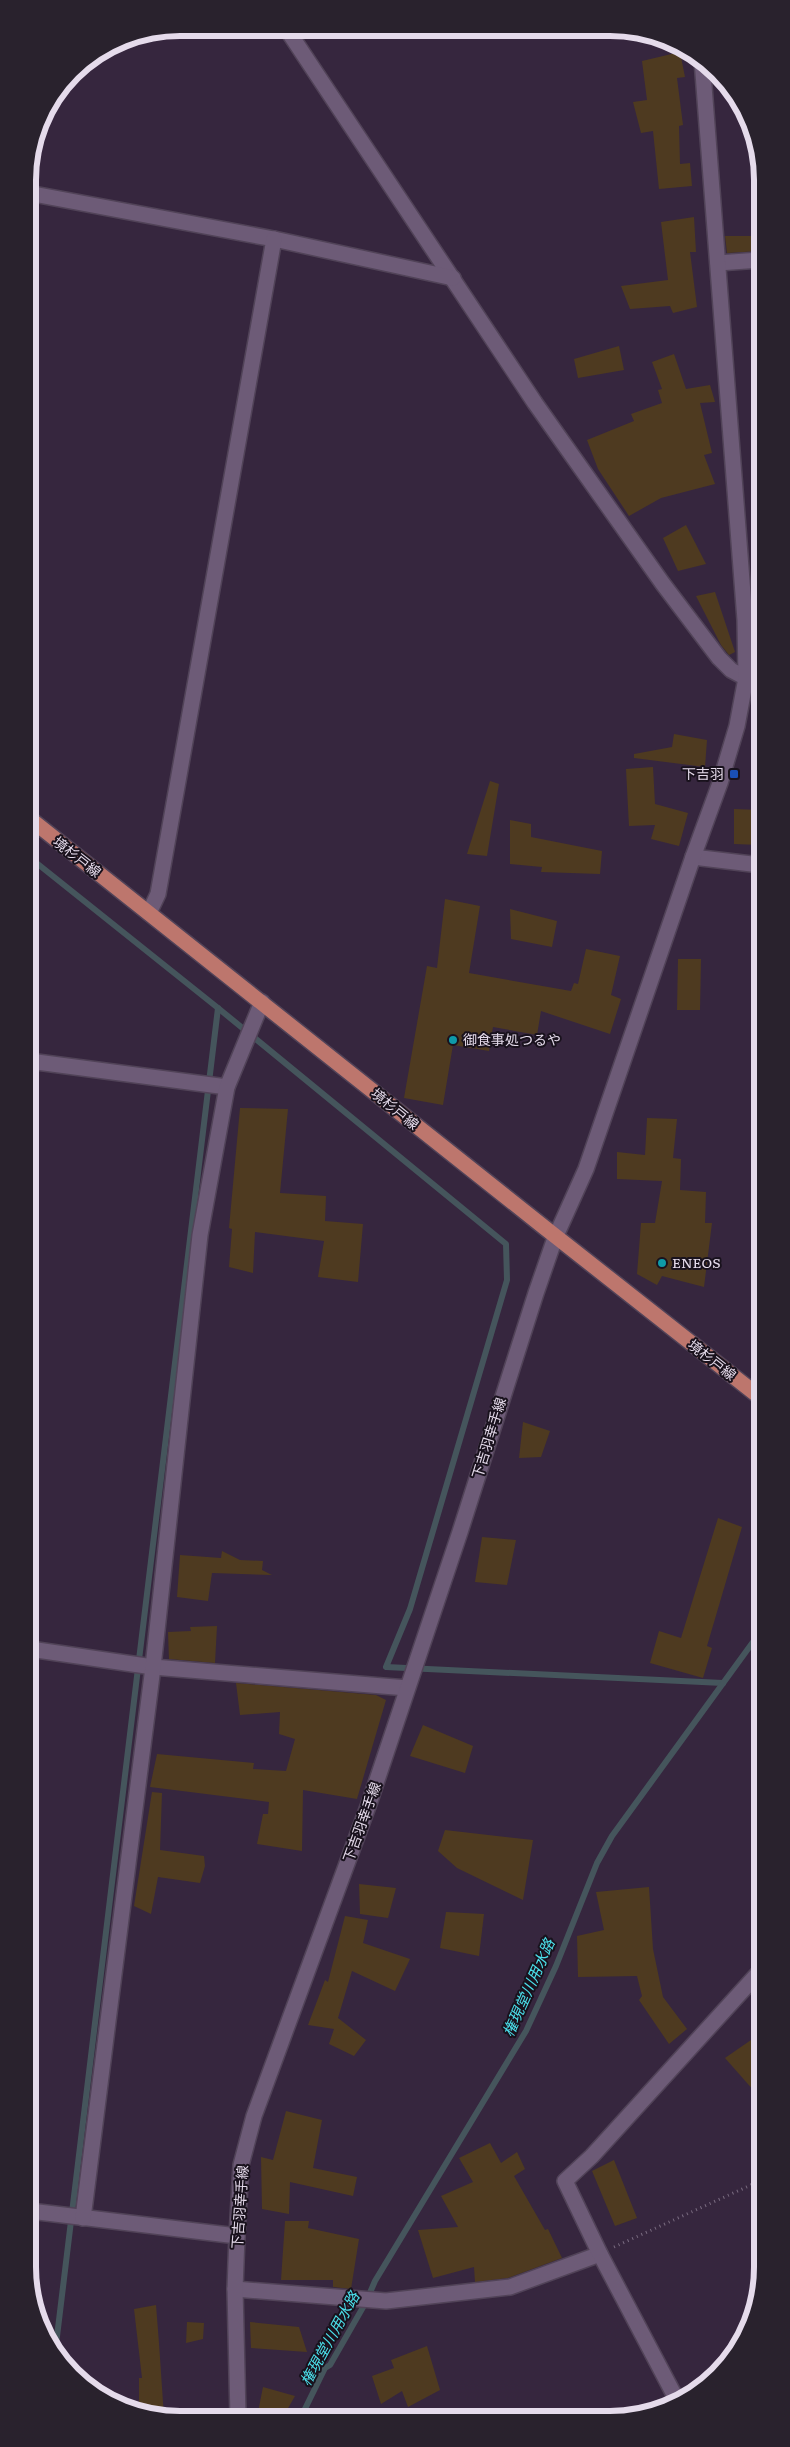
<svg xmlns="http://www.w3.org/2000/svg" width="790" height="2447" viewBox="0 0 790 2447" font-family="Literata,'Noto Sans JP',serif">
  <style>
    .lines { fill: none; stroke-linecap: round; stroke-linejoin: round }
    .stream { stroke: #45555c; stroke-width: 6 }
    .building { fill: #4e3a20 }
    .street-casing { stroke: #514358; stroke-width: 18 }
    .secondary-casing { stroke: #514358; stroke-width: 18 }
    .primary-casing { stroke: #514358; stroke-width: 18 }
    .path { stroke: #7a6c81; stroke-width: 3; stroke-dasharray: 1 4; stroke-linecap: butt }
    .street { stroke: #6d5b77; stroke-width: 15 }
    .secondary { stroke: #6d5b77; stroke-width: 15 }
    .primary { stroke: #bd766d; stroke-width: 15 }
    .transit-dot { fill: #1a4fb4; stroke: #19121d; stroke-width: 2 }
    .culture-dot { fill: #0f9aa8; stroke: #19121d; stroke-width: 2 }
    .labels { text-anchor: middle; stroke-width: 4; stroke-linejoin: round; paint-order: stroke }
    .poi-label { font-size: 14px; fill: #e5dbeb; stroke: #19121d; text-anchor: start }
    .street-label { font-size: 14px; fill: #e5dbeb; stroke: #19121d }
    .water-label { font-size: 15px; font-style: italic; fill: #4be0eb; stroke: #19121d }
    .rim { fill: none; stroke: #e5dbeb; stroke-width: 6 }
  </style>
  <rect width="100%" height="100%" fill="#36263e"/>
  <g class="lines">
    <g class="stream">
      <polyline points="29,857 218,1008 506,1244 507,1280 410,1609 386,1667 723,1683"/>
      <polyline points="55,2353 218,1008"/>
      <polyline points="301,2417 325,2368 330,2365 366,2302 375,2281 526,2031 556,1966 597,1863 612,1836 761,1631"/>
    </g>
  </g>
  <g class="building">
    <polygon points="680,52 685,77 677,78 683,125 679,126 680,164 690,163 692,186 659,189 653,131 641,133 633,102 647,100 642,61"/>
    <polygon points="694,217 696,252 690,252 697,307 673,313 670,306 630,309 621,286 668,280 661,222"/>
    <polygon points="725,236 760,236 760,251 727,253"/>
    <polygon points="619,346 624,370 578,378 574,359"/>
    <polygon points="674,354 686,389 710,385 715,402 700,403 712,453 704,455 715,484 661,498 629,516 598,469 587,440 634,421 631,414 662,403 658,390 662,389 652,362"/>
    <polygon points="686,525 706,564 678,571 663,538"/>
    <polygon points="715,592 735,652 729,655 721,645 696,596"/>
    <polygon points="674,734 707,740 705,767 634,758 634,754 672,747"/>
    <polygon points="653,767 655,804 688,813 679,846 651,839 655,825 629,826 626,769"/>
    <polygon points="490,781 499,784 487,856 467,854"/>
    <polygon points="734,809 760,810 760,845 734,844"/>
    <polygon points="510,820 531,824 531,837 602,851 600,874 541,872 542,867 510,864"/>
    <polygon points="445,899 480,906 469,973 571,991 574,983 578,984 586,949 620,956 611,995 621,999 610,1034 541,1011 537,1035 493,1027 489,1051 453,1045 443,1105 404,1098 427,966 437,968"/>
    <polygon points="510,909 557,921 552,947 511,939"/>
    <polygon points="678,959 701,959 700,1010 677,1010"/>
    <polygon points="240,1108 288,1109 280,1193 326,1196 325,1221 363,1224 358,1282 318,1277 324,1241 255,1232 253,1273 229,1267 232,1229 229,1228"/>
    <polygon points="647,1118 677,1119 673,1158 681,1159 680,1190 706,1192 705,1223 712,1223 704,1287 662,1276 657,1285 637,1274 641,1223 655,1223 662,1181 617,1179 617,1152 645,1155"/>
    <polygon points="523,1422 550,1431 541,1457 519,1458"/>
    <polygon points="718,1518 742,1527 707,1646 712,1648 703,1678 650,1663 659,1631 681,1638"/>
    <polygon points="482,1537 516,1540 507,1585 475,1582"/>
    <polygon points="222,1551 240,1560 263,1561 262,1570 272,1575 212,1573 208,1601 177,1597 180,1555 221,1558"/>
    <polygon points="217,1626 215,1663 169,1659 168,1632 191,1631 190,1627"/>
    <polygon points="236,1683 376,1695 386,1700 357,1799 303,1790 302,1851 257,1844 263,1814 268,1814 269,1802 150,1787 157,1754 254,1763 253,1769 286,1771 295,1739 279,1734 280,1712 240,1715"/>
    <polygon points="423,1725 473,1746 465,1773 410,1756"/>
    <polygon points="152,1792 162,1793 160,1850 204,1856 205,1866 200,1883 158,1877 151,1914 134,1906"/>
    <polygon points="445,1830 533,1840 523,1900 457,1868 438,1851"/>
    <polygon points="359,1884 396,1888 388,1918 360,1914"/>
    <polygon points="649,1887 653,1949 663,1997 687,2029 669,2044 639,2000 642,1996 637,1976 578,1977 577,1936 604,1930 596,1892"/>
    <polygon points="446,1912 484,1914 479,1956 440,1948"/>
    <polygon points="345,1916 368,1920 363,1943 410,1959 395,1991 352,1971 338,2018 366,2040 354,2056 329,2044 334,2029 308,2025 325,1980 328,1982"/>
    <polygon points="751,2040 762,2058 762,2100 725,2058"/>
    <polygon points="286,2111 322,2120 313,2168 357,2177 353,2196 290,2182 289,2214 262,2209 261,2157 273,2160"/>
    <polygon points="490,2143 501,2163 517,2152 525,2169 514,2176 545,2230 548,2229 562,2258 508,2278 475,2282 474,2267 433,2278 418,2230 458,2227 441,2196 473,2182 459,2158"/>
    <polygon points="614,2160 637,2218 615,2226 592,2171"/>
    <polygon points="285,2221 309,2221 308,2228 359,2239 351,2289 333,2287 333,2280 281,2280"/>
    <polygon points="156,2305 159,2343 164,2417 150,2417 142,2414 141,2405 139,2405 139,2378 142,2378 134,2309"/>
    <polygon points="187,2322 204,2323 203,2339 186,2343"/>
    <polygon points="250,2322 299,2327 307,2352 251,2348"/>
    <polygon points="427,2346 440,2390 408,2407 402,2391 381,2404 372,2376 394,2368 391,2360"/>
    <polygon points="263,2387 295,2396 283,2417 257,2417"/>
  </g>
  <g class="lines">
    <defs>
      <g id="street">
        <polyline points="286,28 535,403 663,584 719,658 731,670 746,678 760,651"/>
        <polyline points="28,193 274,239 453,278"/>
        <polyline points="718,263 760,260"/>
        <polyline points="693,857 760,865"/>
        <polyline points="149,913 158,894 274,239"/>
        <polyline points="29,1061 227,1087"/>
        <polyline points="30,1649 153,1667 407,1688"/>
        <polyline points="30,2211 237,2236"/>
        <polyline points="83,2218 153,1667 200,1235 227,1087 262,1002"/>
        <polyline points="235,2289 386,2301 510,2287 600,2254"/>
        <polyline points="678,2402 600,2254 565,2181 592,2156 762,1969"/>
      </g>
      <polyline id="secondary" points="238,2417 235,2289 237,2236 241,2165 254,2116 370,1801 460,1532 536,1293 555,1238 586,1169 693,857 720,783 737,726 746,678 745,620 702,60"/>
      <path id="primary" d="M29,818C273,1012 516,1206 761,1398"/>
    </defs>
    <use href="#street" class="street-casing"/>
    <use href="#secondary" class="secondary-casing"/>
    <use href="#primary" class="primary-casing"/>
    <polyline class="path" points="614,2247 762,2180"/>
    <use href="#street" class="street"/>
    <use href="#secondary" class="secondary"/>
    <use href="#primary" class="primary"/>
  </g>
  <rect class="transit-dot" x="729" y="769" width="10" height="10" rx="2.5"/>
  <g class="culture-dot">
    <circle cx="453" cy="1040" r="5"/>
    <circle cx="662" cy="1263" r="5"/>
  </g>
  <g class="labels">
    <g class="poi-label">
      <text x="724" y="779" text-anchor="end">下吉羽</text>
      <text x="463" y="1045">御食事処つるや</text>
      <text x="672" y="1268">ENEOS</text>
    </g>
    <g class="street-label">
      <text transform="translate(77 857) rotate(38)" y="5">境杉戸線</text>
      <text transform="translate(395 1109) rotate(39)" y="5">境杉戸線</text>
      <text transform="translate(712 1360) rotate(38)" y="5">境杉戸線</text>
      <text transform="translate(489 1438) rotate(-73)" y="5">下吉羽幸手線</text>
      <text transform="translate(362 1822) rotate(-70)" y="5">下吉羽幸手線</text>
      <text transform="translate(240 2207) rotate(-86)" y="5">下吉羽幸手線</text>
    </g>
    <g class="water-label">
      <text transform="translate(529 1988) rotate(-66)" y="5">権現堂川用水路</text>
      <text transform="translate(330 2339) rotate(-61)" y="5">権現堂川用水路</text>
    </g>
  </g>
  <path d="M0 0H790V2447H0ZM180 36H610A144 144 0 0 1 754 180V2267A144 144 0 0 1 610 2411H180A144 144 0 0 1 36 2267V180A144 144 0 0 1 180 36Z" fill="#29222d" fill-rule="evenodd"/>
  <path class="rim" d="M180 36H610A144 144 0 0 1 754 180V2267A144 144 0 0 1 610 2411H180A144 144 0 0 1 36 2267V180A144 144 0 0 1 180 36Z"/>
</svg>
